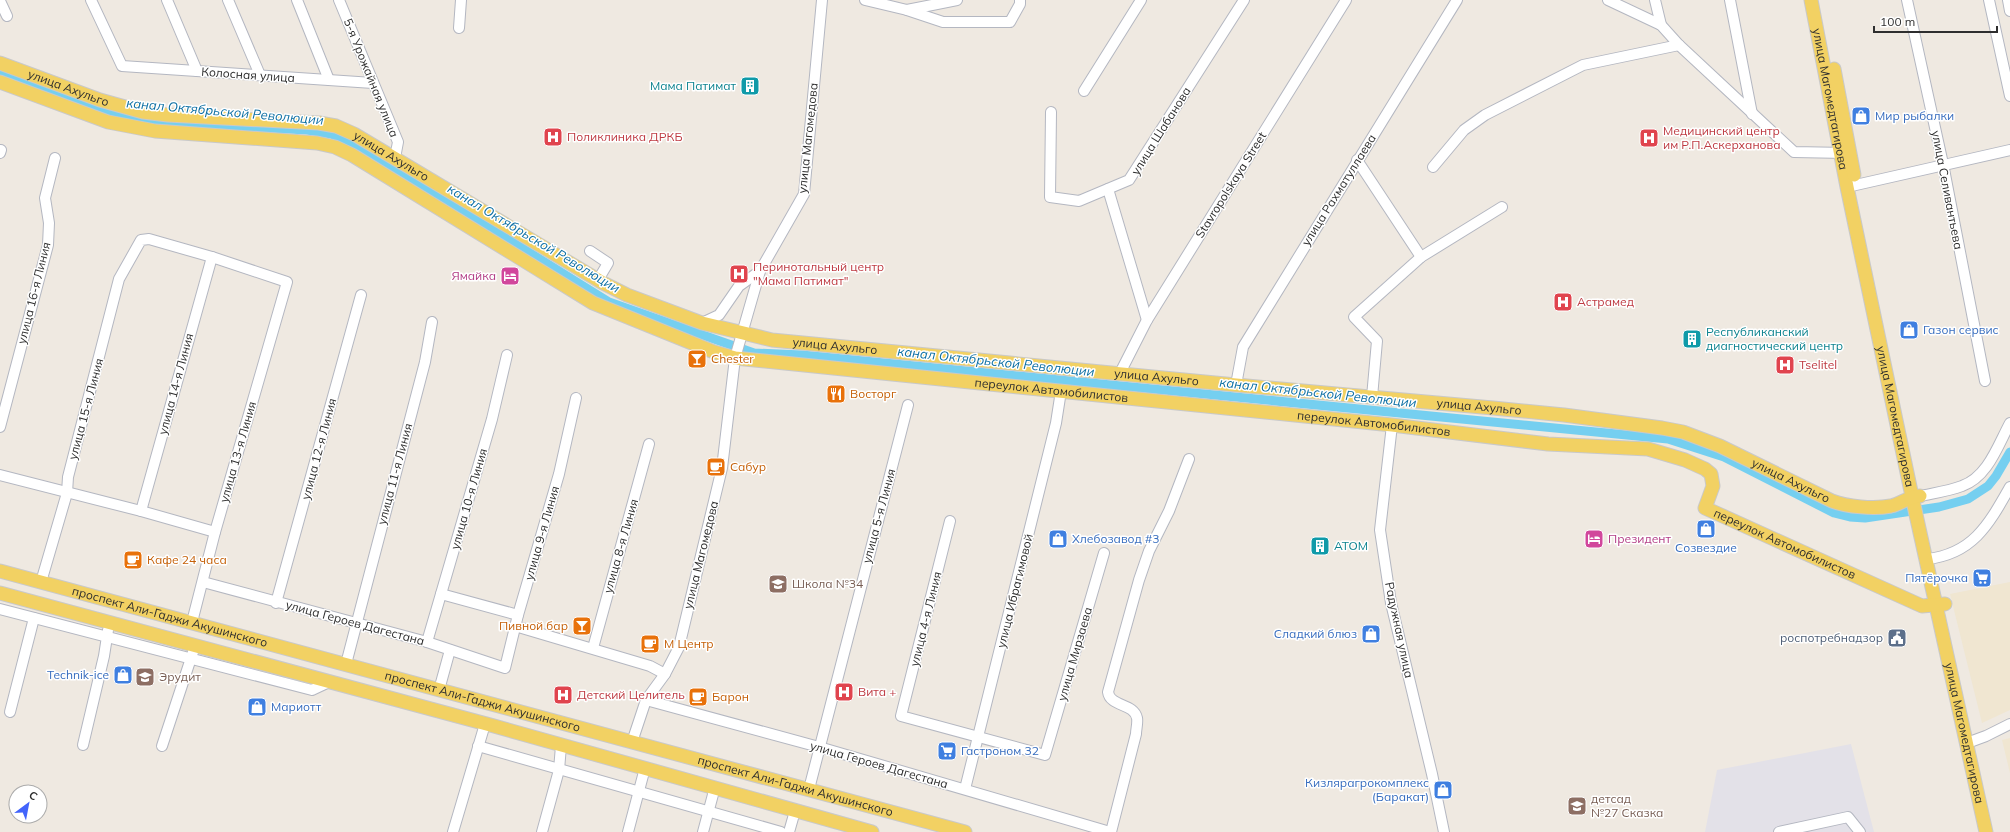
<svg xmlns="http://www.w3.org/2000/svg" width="2010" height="832" viewBox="0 0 2010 832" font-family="Mulish,sans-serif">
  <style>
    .industrial { fill: #e3e1e8 }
    .education { fill: #f0e6d1 }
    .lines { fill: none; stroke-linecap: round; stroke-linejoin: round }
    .canal { stroke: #75cff0; stroke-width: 9 }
    .minor-casing { stroke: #b4b7c1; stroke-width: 12 }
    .major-casing { stroke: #c9c9c9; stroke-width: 15 }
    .minor { stroke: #fff; stroke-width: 10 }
    .major { stroke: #f2d163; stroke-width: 13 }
    .labels { text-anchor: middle; stroke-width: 3; stroke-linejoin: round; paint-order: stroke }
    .street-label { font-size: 12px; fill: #2e2e2e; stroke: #fff }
    .culture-label { font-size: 12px; fill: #0d838f; stroke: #fff; text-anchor: start }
    .shop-label { font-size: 12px; fill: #366cbe; stroke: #fff; text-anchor: start }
    .health-label { font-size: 12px; fill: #be3a42; stroke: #fff; text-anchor: start }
    .hotel-label { font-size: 12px; fill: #b23c85; stroke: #fff; text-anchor: end }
    .food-label { font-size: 12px; fill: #c56008; stroke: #fff; text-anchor: start }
    .education-label { font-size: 12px; fill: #785e54; stroke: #fff; text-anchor: start }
    .service-label { font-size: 12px; fill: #4e5e75; stroke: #fff; text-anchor: end }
    .water-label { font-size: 13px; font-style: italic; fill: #0d6fa3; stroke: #fff }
  </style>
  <rect width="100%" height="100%" fill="#efe9e1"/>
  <polygon class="industrial" points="1851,744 1874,832 1705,832 1717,770"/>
  <g class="education">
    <polygon points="2010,582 2010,710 1982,723 1950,594"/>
    <polygon points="2010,738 2010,773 2002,740"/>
  </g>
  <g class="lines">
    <polyline class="canal" points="0,71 110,113 137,119 169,123 307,130 331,134 359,147 609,302 754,353 802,355 1668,439 1724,457 1834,513 1850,517 1865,518 1939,507 1968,499 1988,486 1996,476 2010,452"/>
    <defs>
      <g id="minor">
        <polyline points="91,0 122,66 373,83"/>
        <polyline points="167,0 197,71"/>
        <polyline points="228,0 260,75"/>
        <polyline points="297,0 329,80"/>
        <polyline points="339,0 398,142 395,158"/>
        <polyline points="865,0 907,10 957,0"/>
        <polyline points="1608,0 1661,25 1679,45 1794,152 1846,153"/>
        <polyline points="1655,0 1661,25"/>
        <polyline points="1730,0 1752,114"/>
        <polyline points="1907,0 1943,164 1985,381"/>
        <polyline points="1989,0 2010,96"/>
        <polyline points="2008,0 2010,11"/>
        <polyline points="0,1 7,16"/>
        <polyline points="907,10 943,22 1010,22 1020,4 1020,0"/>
        <polyline points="459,28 461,0"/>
        <polyline points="1084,91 1141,0"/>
        <polyline points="1051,112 1050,197 1079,201 1129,180 1244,0"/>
        <polyline points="0,153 1,150"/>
        <polyline points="1357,160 1421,257"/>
        <polyline points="1433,167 1464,130 1485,115 1583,65 1679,45"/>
        <polyline points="1847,187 2010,150"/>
        <polyline points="1108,189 1147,320"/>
        <polyline points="590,251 608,263 598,280"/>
        <polyline points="702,323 719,315 739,286 760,271"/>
        <polyline points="1120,373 1147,320 1346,0"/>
        <polyline points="1236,385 1243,347 1457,0"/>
        <polyline points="1372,397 1377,341 1354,317 1421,257 1502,207"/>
        <polyline points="1392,425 1380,530 1391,603 1432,774 1444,832"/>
        <polyline points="0,427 48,245 49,223 45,198 55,158"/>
        <polyline points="0,475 141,511 215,532"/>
        <path d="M1920,496C1934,493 1949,491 1962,486C1988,477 1998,445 2010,423"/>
        <polyline points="141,511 212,257"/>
        <polyline points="950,521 901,716 1045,755 1104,553"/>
        <path d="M1927,559C1973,554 1989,524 2010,487"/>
        <polyline points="41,582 67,493 68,477 119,279 141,240 149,239 212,257 287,282 215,532 192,622"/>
        <polyline points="203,582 427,642 505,668 518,615 559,474 576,398"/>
        <polyline points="441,594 518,615"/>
        <polyline points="276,603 361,295"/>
        <polyline points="0,609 312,690 329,682"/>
        <polyline points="515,626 650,666 665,674"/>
        <polyline points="427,642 492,419 507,355"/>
        <polyline points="593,648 649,444"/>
        <polyline points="346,664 425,362 432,322"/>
        <polyline points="439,690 450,650"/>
        <polyline points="646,700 819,747 1110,832"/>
        <polyline points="10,712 34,618"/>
        <polyline points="632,742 646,700 665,674 679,647 722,468 735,358 760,271 804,194 822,0"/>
        <polyline points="1967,743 1986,736 2010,724"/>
        <polyline points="83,745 104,656 108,630"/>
        <polyline points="162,746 195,646"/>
        <polyline points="478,746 781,832"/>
        <polyline points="809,789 908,405"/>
        <polyline points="965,789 1056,423 1061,391"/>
        <polyline points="453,832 485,724"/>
        <polyline points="542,832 559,770 561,746"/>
        <polyline points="628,832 645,768"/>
        <polyline points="703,832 715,787"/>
        <polyline points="789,832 795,811"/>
        <path d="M1111,832L1136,734C1136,729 1138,723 1137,718C1134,703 1110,707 1108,692L1139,580L1149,551L1169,511L1189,459"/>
        <polyline points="1779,832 1848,817 1860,832"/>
      </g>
      <g id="major">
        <path id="s1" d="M1811,0L1847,187L1913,501L1986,832"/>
        <path id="s2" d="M0,63L100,100L143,112L168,115L319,123L336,126L354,134L603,283L627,295L702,323L772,340L1236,385L1493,408L1564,415L1662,428L1683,432L1720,446L1832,501C1847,507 1874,509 1891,506C1901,504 1909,496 1920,496"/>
        <polyline points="1834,69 1854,175"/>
        <path id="s3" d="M0,82L108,122L155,131L317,143L335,147L352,155L593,303L714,352L735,358L1392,425L1548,444L1648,449L1685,460L1705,469L1711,474L1713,486L1705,508L1922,606L1945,604"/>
        <path id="s4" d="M0,571L965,832"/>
        <polyline points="0,593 494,726 872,832"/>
      </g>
    </defs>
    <use href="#minor" class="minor-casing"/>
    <use href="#major" class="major-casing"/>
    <use href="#minor" class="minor"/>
    <use href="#major" class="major"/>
  </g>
  <defs>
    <symbol id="building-square" viewBox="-11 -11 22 22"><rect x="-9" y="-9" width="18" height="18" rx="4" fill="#0f9aa8" stroke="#fff"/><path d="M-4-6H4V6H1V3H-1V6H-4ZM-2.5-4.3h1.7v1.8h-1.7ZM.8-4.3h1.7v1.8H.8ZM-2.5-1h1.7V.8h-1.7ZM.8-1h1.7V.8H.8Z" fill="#fff"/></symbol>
    <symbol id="shop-square" viewBox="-11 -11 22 22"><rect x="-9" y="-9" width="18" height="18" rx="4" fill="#3f7fe0" stroke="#fff"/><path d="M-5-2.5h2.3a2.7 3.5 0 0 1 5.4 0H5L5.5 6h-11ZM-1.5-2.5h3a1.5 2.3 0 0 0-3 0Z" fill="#fff"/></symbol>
    <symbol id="hospital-square" viewBox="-11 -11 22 22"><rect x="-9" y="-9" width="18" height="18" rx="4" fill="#e0444e" stroke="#fff"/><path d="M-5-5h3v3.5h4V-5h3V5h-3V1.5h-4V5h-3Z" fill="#fff"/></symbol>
    <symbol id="hotel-square" viewBox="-11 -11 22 22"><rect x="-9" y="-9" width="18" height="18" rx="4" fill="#d1479c" stroke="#fff"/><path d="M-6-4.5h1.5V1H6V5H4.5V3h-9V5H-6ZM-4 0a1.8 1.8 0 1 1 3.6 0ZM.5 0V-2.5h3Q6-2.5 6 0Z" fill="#fff"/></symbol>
    <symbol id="bar-square" viewBox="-11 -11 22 22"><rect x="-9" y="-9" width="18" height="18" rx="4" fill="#e8710a" stroke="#fff"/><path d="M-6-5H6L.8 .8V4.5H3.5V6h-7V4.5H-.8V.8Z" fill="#fff"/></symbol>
    <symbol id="restaurant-square" viewBox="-11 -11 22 22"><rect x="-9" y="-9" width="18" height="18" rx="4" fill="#e8710a" stroke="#fff"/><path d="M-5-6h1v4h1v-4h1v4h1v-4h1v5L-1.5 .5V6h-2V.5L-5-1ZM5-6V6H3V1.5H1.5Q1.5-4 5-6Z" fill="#fff"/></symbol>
    <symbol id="cafe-square" viewBox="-11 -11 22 22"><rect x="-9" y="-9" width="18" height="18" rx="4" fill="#e8710a" stroke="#fff"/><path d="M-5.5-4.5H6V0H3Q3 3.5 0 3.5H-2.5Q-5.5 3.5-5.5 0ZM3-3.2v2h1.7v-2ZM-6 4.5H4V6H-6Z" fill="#fff"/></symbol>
    <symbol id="supermarket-square" viewBox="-11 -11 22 22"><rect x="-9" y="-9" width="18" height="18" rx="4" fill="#3f7fe0" stroke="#fff"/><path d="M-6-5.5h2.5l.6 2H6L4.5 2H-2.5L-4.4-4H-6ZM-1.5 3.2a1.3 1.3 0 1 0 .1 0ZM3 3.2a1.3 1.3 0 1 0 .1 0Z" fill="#fff"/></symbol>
    <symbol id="school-square" viewBox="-11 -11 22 22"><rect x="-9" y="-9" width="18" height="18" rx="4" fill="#8d6e63" stroke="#fff"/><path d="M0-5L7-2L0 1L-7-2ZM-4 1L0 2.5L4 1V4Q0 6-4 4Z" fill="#fff"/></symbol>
    <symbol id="civic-square" viewBox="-11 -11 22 22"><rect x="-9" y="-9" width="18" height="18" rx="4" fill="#5c6f8a" stroke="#fff"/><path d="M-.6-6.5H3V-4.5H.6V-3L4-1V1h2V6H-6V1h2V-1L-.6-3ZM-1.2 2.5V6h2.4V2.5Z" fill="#fff"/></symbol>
  </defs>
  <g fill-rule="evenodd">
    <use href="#building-square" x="739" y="75" width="22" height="22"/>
    <use href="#shop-square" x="1850" y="105" width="22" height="22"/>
    <use href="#hospital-square" x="542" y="126" width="22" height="22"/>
    <use href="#hospital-square" x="1638" y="127" width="22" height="22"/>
    <use href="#hospital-square" x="728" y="263" width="22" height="22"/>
    <use href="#hotel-square" x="499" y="265" width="22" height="22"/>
    <use href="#hospital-square" x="1552" y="291" width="22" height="22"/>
    <use href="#shop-square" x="1898" y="319" width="22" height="22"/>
    <use href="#building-square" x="1681" y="328" width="22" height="22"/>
    <use href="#bar-square" x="686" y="348" width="22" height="22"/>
    <use href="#hospital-square" x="1774" y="354" width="22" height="22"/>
    <use href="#restaurant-square" x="825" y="383" width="22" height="22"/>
    <use href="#cafe-square" x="705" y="456" width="22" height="22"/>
    <use href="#shop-square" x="1695" y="518" width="22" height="22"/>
    <use href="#shop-square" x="1047" y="528" width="22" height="22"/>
    <use href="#hotel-square" x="1583" y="528" width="22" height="22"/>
    <use href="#building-square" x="1309" y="535" width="22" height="22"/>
    <use href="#cafe-square" x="122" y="549" width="22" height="22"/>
    <use href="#supermarket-square" x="1971" y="567" width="22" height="22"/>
    <use href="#school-square" x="767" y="573" width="22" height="22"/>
    <use href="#bar-square" x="571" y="615" width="22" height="22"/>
    <use href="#shop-square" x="1360" y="623" width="22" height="22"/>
    <use href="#civic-square" x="1886" y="627" width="22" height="22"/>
    <use href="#cafe-square" x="639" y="633" width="22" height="22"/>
    <use href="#shop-square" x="112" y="664" width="22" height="22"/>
    <use href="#school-square" x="134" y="666" width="22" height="22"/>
    <use href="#hospital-square" x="833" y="681" width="22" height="22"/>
    <use href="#hospital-square" x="552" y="684" width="22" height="22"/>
    <use href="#cafe-square" x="687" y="686" width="22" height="22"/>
    <use href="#shop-square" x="246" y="696" width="22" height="22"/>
    <use href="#supermarket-square" x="936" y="740" width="22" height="22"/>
    <use href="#shop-square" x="1432" y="779" width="22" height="22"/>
    <use href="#school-square" x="1566" y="795" width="22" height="22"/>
  </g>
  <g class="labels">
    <g class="street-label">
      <text transform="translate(248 75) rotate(4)" y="4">Колосная улица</text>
      <text transform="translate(371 78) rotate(68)" y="4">5-я Урожайная улица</text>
      <text dy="4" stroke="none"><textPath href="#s2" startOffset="73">улица Ахульго</textPath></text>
      <text dy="4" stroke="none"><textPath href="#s1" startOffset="101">улица Магомедтагирова</textPath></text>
      <text transform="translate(1161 131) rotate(-58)" y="4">улица Шабанова</text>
      <text transform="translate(808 138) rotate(-84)" y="4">улица Магомедова</text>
      <text dy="4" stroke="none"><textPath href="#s2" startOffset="408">улица Ахульго</textPath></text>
      <text transform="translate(1231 185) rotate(-58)" y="4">Stavropolskaya Street</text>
      <text transform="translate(1339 190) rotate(-58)" y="4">улица Рахматуллаева</text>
      <text transform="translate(1947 190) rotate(79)" y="4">улица Селивантьева</text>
      <text transform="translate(34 293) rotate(-76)" y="4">улица 16-я Линия</text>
      <text dy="4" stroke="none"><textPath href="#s2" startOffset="897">улица Ахульго</textPath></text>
      <text dy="4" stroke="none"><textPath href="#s2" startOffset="1220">улица Ахульго</textPath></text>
      <text transform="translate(176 384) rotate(-75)" y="4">улица 14-я Линия</text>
      <text dy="4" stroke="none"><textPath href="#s3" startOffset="1116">переулок Автомобилистов</textPath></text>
      <text dy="4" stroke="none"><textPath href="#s2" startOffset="1544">улица Ахульго</textPath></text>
      <text transform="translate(86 409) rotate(-75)" y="4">улица 15-я Линия</text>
      <text dy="4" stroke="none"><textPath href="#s1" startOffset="425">улица Магомедтагирова</textPath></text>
      <text dy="4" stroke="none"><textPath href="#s3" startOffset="1440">переулок Автомобилистов</textPath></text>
      <text transform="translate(319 449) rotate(-75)" y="4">улица 12-я Линия</text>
      <text transform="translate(238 452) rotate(-74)" y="4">улица 13-я Линия</text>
      <text transform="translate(395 474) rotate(-75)" y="4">улица 11-я Линия</text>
      <text dy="4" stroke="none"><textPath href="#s2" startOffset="1868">улица Ахульго</textPath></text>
      <text transform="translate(469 499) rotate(-74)" y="4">улица 10-я Линия</text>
      <text transform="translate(879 516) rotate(-75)" y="4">улица 5-я Линия</text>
      <text transform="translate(542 533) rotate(-74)" y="4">улица 9-я Линия</text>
      <text dy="4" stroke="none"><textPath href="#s3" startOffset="1907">переулок Автомобилистов</textPath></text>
      <text transform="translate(621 546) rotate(-74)" y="4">улица 8-я Линия</text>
      <text transform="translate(701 555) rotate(-76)" y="4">улица Магомедова</text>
      <text transform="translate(1015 591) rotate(-76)" y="4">улица Ибрагимовой</text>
      <text dy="4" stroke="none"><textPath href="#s4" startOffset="176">проспект Али-Гаджи Акушинского</textPath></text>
      <text transform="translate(926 619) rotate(-76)" y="4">улица 4-я Линия</text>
      <text transform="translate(355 623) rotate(15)" y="4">улица Героев Дагестана</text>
      <text transform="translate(1399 630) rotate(78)" y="4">Радужная улица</text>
      <text transform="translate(1075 654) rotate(-74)" y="4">улица Мирзаева</text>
      <text dy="4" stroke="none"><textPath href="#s4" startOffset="500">проспект Али-Гаджи Акушинского</textPath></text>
      <text dy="4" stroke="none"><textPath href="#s1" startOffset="749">улица Магомедтагирова</textPath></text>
      <text transform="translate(879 765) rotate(16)" y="4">улица Героев Дагестана</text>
      <text dy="4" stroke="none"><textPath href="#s4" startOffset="824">проспект Али-Гаджи Акушинского</textPath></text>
    </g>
    <g class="culture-label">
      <text x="736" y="90" text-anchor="end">Мама Патимат</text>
      <text x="1706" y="336">Республиканский<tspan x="1706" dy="14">диагностический центр</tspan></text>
      <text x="1334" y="550">АТОМ</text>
    </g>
    <g class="shop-label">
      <text x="1875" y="120">Мир рыбалки</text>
      <text x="1923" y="334">Газон сервис</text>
      <text x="1072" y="543">Хлебозавод #3</text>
      <text x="1706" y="552" text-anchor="middle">Созвездие</text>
      <text x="1968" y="582" text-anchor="end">Пятёрочка</text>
      <text x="1357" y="638" text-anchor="end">Сладкий блюз</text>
      <text x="109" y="679" text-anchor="end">Technik-ice</text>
      <text x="271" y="711">Мариотт</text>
      <text x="961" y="755">Гастроном 32</text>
      <text x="1429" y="787" text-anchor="end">Кизлярагрокомплекс<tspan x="1429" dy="14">(Баракат)</tspan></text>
    </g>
    <g class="health-label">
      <text x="1663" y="135">Медицинский центр<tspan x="1663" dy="14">им Р.П.Аскерханова</tspan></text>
      <text x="567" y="141">Поликлиника ДРКБ</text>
      <text x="753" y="271">Перинотальный центр<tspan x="753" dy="14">"Мама Патимат"</tspan></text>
      <text x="1577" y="306">Астрамед</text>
      <text x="1799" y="369">Tselitel</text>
      <text x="858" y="696">Вита +</text>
      <text x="577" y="699">Детский Целитель</text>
    </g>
    <g class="hotel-label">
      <text x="496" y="280">Ямайка</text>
      <text x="1608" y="543" text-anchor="start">Президент</text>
    </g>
    <g class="food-label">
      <text x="711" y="363">Chester</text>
      <text x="850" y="398">Восторг</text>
      <text x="730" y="471">Сабур</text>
      <text x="147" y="564">Кафе 24 часа</text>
      <text x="568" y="630" text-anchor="end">Пивной бар</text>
      <text x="664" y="648">М Центр</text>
      <text x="712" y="701">Барон</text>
    </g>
    <g class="education-label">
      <text x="792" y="588">Школа №34</text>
      <text x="159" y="681">Эрудит</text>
      <text x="1591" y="803">детсад<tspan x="1591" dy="14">№27 Сказка</tspan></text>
    </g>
    <g class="service-label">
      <text x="1883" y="642">роспотребнадзор</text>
    </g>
    <g class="water-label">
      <text transform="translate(225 111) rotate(5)" y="5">канал Октябрьской Революции</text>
      <text transform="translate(534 238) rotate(31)" y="5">канал Октябрьской Революции</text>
      <text transform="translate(996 361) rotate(6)" y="5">канал Октябрьской Революции</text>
      <text transform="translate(1318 392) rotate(6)" y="5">канал Октябрьской Революции</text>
    </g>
  </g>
  <g transform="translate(28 804) rotate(32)"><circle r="19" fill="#ffffff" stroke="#ababab"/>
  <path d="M0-3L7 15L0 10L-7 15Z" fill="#4264fb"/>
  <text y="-6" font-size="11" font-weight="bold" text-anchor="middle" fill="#2e2e2e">С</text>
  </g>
  <path d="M1874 26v6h123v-6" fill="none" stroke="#2e2e2e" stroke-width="2"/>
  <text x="1880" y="26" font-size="12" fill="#2e2e2e" stroke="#ffffff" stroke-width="3" paint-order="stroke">100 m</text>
</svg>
